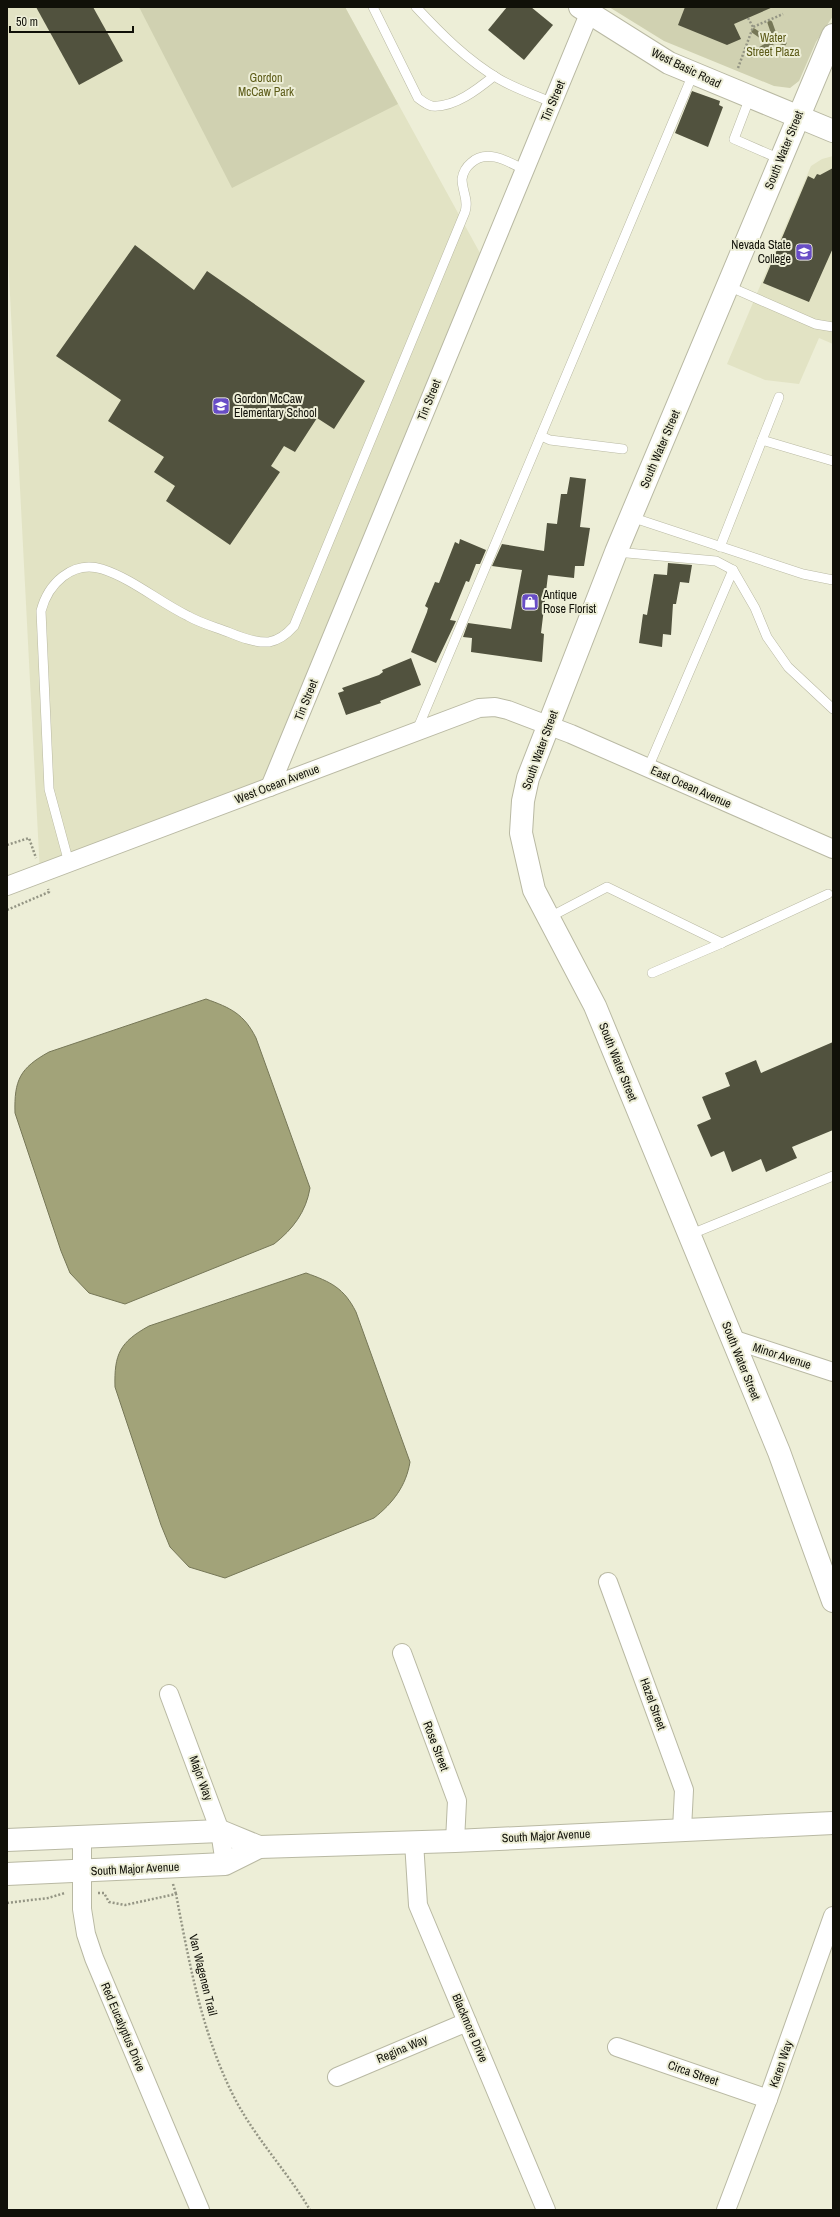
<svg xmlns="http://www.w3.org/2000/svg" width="840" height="2217" viewBox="0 0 840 2217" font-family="'Archivo Narrow',sans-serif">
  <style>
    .built { fill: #e2e3c4 }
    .green { fill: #d0d1b1 }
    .water { fill: #a2a379; stroke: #767757 }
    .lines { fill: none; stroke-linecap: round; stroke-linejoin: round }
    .stream { stroke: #767757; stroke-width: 5 }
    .building { fill: #51523e }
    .lane-casing { stroke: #b9b9a3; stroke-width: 10 }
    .street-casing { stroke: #b9b9a3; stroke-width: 20 }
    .secondary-casing { stroke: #b9b9a3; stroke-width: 24 }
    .path { stroke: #949584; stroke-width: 2.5; stroke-dasharray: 2 2; stroke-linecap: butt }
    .lane { stroke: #fff; stroke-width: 9 }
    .street { stroke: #fff; stroke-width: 18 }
    .secondary { stroke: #fff; stroke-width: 22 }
    .labels { text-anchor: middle; stroke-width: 4; stroke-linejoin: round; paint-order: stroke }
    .park-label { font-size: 12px; fill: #5c5b17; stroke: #edeed7 }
    .street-label { font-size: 12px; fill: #101008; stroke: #edeed7 }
    .poi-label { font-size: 12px; fill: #101008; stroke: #edeed7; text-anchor: start }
  </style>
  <rect width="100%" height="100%" fill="#edeed7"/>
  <g class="built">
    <polygon points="7,7 345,7 486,264 270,787 40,874 7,237"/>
    <polygon points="833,156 833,344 819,338 799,384 765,380 727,364 811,166 822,159"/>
  </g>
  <g class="green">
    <polygon points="139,7 345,7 398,104 232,188"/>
    <polygon points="609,7 833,7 833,16 816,42 799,81 790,88 774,86 664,41"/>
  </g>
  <g class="water">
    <path d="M206,999C231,1008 244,1014 256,1038L310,1188C306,1212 293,1229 274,1244L125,1304L89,1293L70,1273L61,1251L15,1113C14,1080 20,1068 49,1052Z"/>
    <path d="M306,1273C331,1282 344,1288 356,1312L410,1462C406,1486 393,1503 374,1518L225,1578L189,1567L170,1547L161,1525L115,1387C114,1354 120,1342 149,1326Z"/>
  </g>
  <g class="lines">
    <g class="stream">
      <polyline points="770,23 776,40"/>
      <polyline points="754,31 771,43"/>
      <polyline points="751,55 776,40 784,43"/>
    </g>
  </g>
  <g class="building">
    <polygon points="36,7 93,7 123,61 79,85"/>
    <polygon points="507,7 531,7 553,25 524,60 488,30"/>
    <polygon points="685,7 773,7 734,24 741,39 727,45 678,25"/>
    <polygon points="692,91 720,101 719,105 723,107 708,147 675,133"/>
    <polygon points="833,168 833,248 809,302 763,283 808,176 814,179 817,174 820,175"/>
    <polygon points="135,245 194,290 207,271 365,381 334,429 317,418 295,452 284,446 271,466 280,472 230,545 166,501 175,486 154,472 164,457 108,421 121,400 56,356"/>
    <polygon points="570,477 586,479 580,527 590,528 584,566 575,566 574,578 548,575 541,633 544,634 542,662 471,652 472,638 463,637 468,623 511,629 522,570 492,566 502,544 544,551 547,523 557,524 561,494 567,494"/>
    <polygon points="460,539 486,550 480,564 476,564 469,582 466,581 450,620 456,621 436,663 411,652 427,612 428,608 425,606 435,582 439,583 455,542 459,544"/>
    <polygon points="668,563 692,565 689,583 680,582 676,604 673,604 671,635 663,634 662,647 639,643 643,614 647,615 654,574 667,575"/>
    <polygon points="411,658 421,685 380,701 381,703 346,715 338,693 344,691 342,688 379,675 383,672 382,670"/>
    <polygon points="833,1042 833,1130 792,1147 797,1158 766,1172 761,1159 732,1172 724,1151 711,1157 697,1125 711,1119 702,1097 730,1086 725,1073 756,1060 761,1073"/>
  </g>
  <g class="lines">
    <defs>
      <g id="lane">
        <path d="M373,7L418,98C422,101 427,105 432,106C454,108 478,89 494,76"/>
        <path d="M416,7C441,34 467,60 499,79C516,89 535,95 553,103"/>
        <polyline points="750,97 734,139 780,159"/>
        <polyline points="728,286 815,324 833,327"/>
        <polyline points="541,436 550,440 623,449"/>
        <polyline points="762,440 833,461"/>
        <polyline points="631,517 803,574 833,580"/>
        <polyline points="720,547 779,397"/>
        <polyline points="616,552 716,561 733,570"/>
        <polyline points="417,730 693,74"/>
        <polyline points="648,768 733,570 755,608 767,637 788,667 833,709"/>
        <path d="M69,863L49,789L41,611C48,584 72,560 102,569C133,579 159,602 188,616C200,623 215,627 228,632C240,637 255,643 269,642C280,640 287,634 294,626L465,212C469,200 462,191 462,179C463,173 466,167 471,163C487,148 509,162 525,170"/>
        <polyline points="548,918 607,887 722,943 828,894"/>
        <polyline points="652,973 722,943"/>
        <polyline points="689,1235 833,1176"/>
      </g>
      <g id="street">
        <polyline points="270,787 589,14"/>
        <polyline points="7,886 479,708 495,707 508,710 571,734 833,849"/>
        <polyline points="732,1339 833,1372"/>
        <polyline points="608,1582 684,1790 682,1829"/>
        <polyline points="402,1653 457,1801 455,1841"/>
        <polyline points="169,1694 220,1831 225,1864"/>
        <polyline points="82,1837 82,1909 86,1934 94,1958 200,2210"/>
        <polyline points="414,1842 418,1905 546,2210"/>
        <polyline points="617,2047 768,2099"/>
        <polyline points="337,2077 467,2022"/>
        <polyline points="726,2210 768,2099 833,1916"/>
      </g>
      <g id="secondary">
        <polyline points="580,7 669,63 833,131"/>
        <polyline points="833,35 616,552 528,778 523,801 521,833 534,890 595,1006 779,1452 833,1601"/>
        <polyline points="7,1840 220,1831 259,1847"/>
        <polyline points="7,1874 225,1864 259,1847 455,1841 833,1823"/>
      </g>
    </defs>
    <use href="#lane" class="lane-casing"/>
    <use href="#street" class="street-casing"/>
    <use href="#secondary" class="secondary-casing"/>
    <g class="path">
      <polyline points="748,18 753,27"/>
      <polyline points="738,68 753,27 783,14"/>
      <polyline points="7,845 29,838 36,858"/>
      <polyline points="7,910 49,892 48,889"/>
      <polyline points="173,1884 176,1894"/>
      <path d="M98,1893H104L109,1902L125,1905L176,1894C189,1962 202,2034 234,2097C255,2138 287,2171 310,2210"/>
      <polyline points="7,1903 48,1898 65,1893"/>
    </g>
    <use href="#lane" class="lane"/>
    <use href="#street" class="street"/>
    <use href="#secondary" class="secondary"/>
  </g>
  <defs>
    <symbol id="university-square" viewBox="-11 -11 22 22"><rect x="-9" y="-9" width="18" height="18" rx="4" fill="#684dc6" stroke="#edeed7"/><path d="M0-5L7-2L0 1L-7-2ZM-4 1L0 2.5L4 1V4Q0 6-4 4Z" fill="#fff"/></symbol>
    <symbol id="school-square" viewBox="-11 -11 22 22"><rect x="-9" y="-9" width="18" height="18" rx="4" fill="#684dc6" stroke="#edeed7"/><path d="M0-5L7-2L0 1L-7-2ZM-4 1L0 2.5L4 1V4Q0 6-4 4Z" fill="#fff"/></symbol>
    <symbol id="shop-square" viewBox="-11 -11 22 22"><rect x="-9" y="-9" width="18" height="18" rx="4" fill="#684dc6" stroke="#edeed7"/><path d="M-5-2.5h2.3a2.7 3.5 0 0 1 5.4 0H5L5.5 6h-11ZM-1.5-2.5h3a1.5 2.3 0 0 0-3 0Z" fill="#fff"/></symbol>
  </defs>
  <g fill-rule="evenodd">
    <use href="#university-square" x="794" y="242" width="20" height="20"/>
    <use href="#school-square" x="211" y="396" width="20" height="20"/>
    <use href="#shop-square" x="520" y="592" width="20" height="20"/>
  </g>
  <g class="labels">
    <g class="park-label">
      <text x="773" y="42">Water<tspan x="773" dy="14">Street Plaza</tspan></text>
      <text x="266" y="82">Gordon<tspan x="266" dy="14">McCaw Park</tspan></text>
    </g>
    <g class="street-label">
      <text transform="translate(686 68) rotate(26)" y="4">West Basic Road</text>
      <text transform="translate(553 101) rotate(-67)" y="4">Tin Street</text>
      <text transform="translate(784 150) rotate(-68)" y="4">South Water Street</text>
      <text transform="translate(429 400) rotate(-68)" y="4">Tin Street</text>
      <text transform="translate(660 449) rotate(-67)" y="4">South Water Street</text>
      <text transform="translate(306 700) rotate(-68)" y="4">Tin Street</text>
      <text transform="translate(540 750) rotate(-70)" y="4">South Water Street</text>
      <text transform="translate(277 784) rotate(-21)" y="4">West Ocean Avenue</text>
      <text transform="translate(691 787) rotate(24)" y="4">East Ocean Avenue</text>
      <text transform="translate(618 1062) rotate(68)" y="4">South Water Street</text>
      <text transform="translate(782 1356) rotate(18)" y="4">Minor Avenue</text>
      <text transform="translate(741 1361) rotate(68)" y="4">South Water Street</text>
      <text transform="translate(653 1704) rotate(70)" y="4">Hazel Street</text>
      <text transform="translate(436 1746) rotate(69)" y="4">Rose Street</text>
      <text transform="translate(201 1778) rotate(70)" y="4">Major Way</text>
      <text transform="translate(546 1836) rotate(-3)" y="4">South Major Avenue</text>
      <text transform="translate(135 1869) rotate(-3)" y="4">South Major Avenue</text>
      <text transform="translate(203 1975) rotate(76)" y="4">Van Wagenen Trail</text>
      <text transform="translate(123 2027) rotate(67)" y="4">Red Eucalyptus Drive</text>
      <text transform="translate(470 2028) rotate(67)" y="4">Blackmore Drive</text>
      <text transform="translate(402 2049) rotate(-23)" y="4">Regina Way</text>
      <text transform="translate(781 2064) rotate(-71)" y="4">Karen Way</text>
      <text transform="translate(693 2073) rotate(19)" y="4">Circa Street</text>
    </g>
    <g class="poi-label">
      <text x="791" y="249" text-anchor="end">Nevada State<tspan x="791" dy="14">College</tspan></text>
      <text x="234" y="403">Gordon McCaw<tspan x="234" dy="14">Elementary School</tspan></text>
      <text x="543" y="599">Antique<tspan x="543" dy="14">Rose Florist</tspan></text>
    </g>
  </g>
  <rect width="840" height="2217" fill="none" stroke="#101008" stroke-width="16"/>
  <path d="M10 26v6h123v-6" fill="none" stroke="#101008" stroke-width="2"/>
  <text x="16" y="26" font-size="12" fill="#101008" stroke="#edeed7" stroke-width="3" paint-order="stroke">50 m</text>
</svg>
